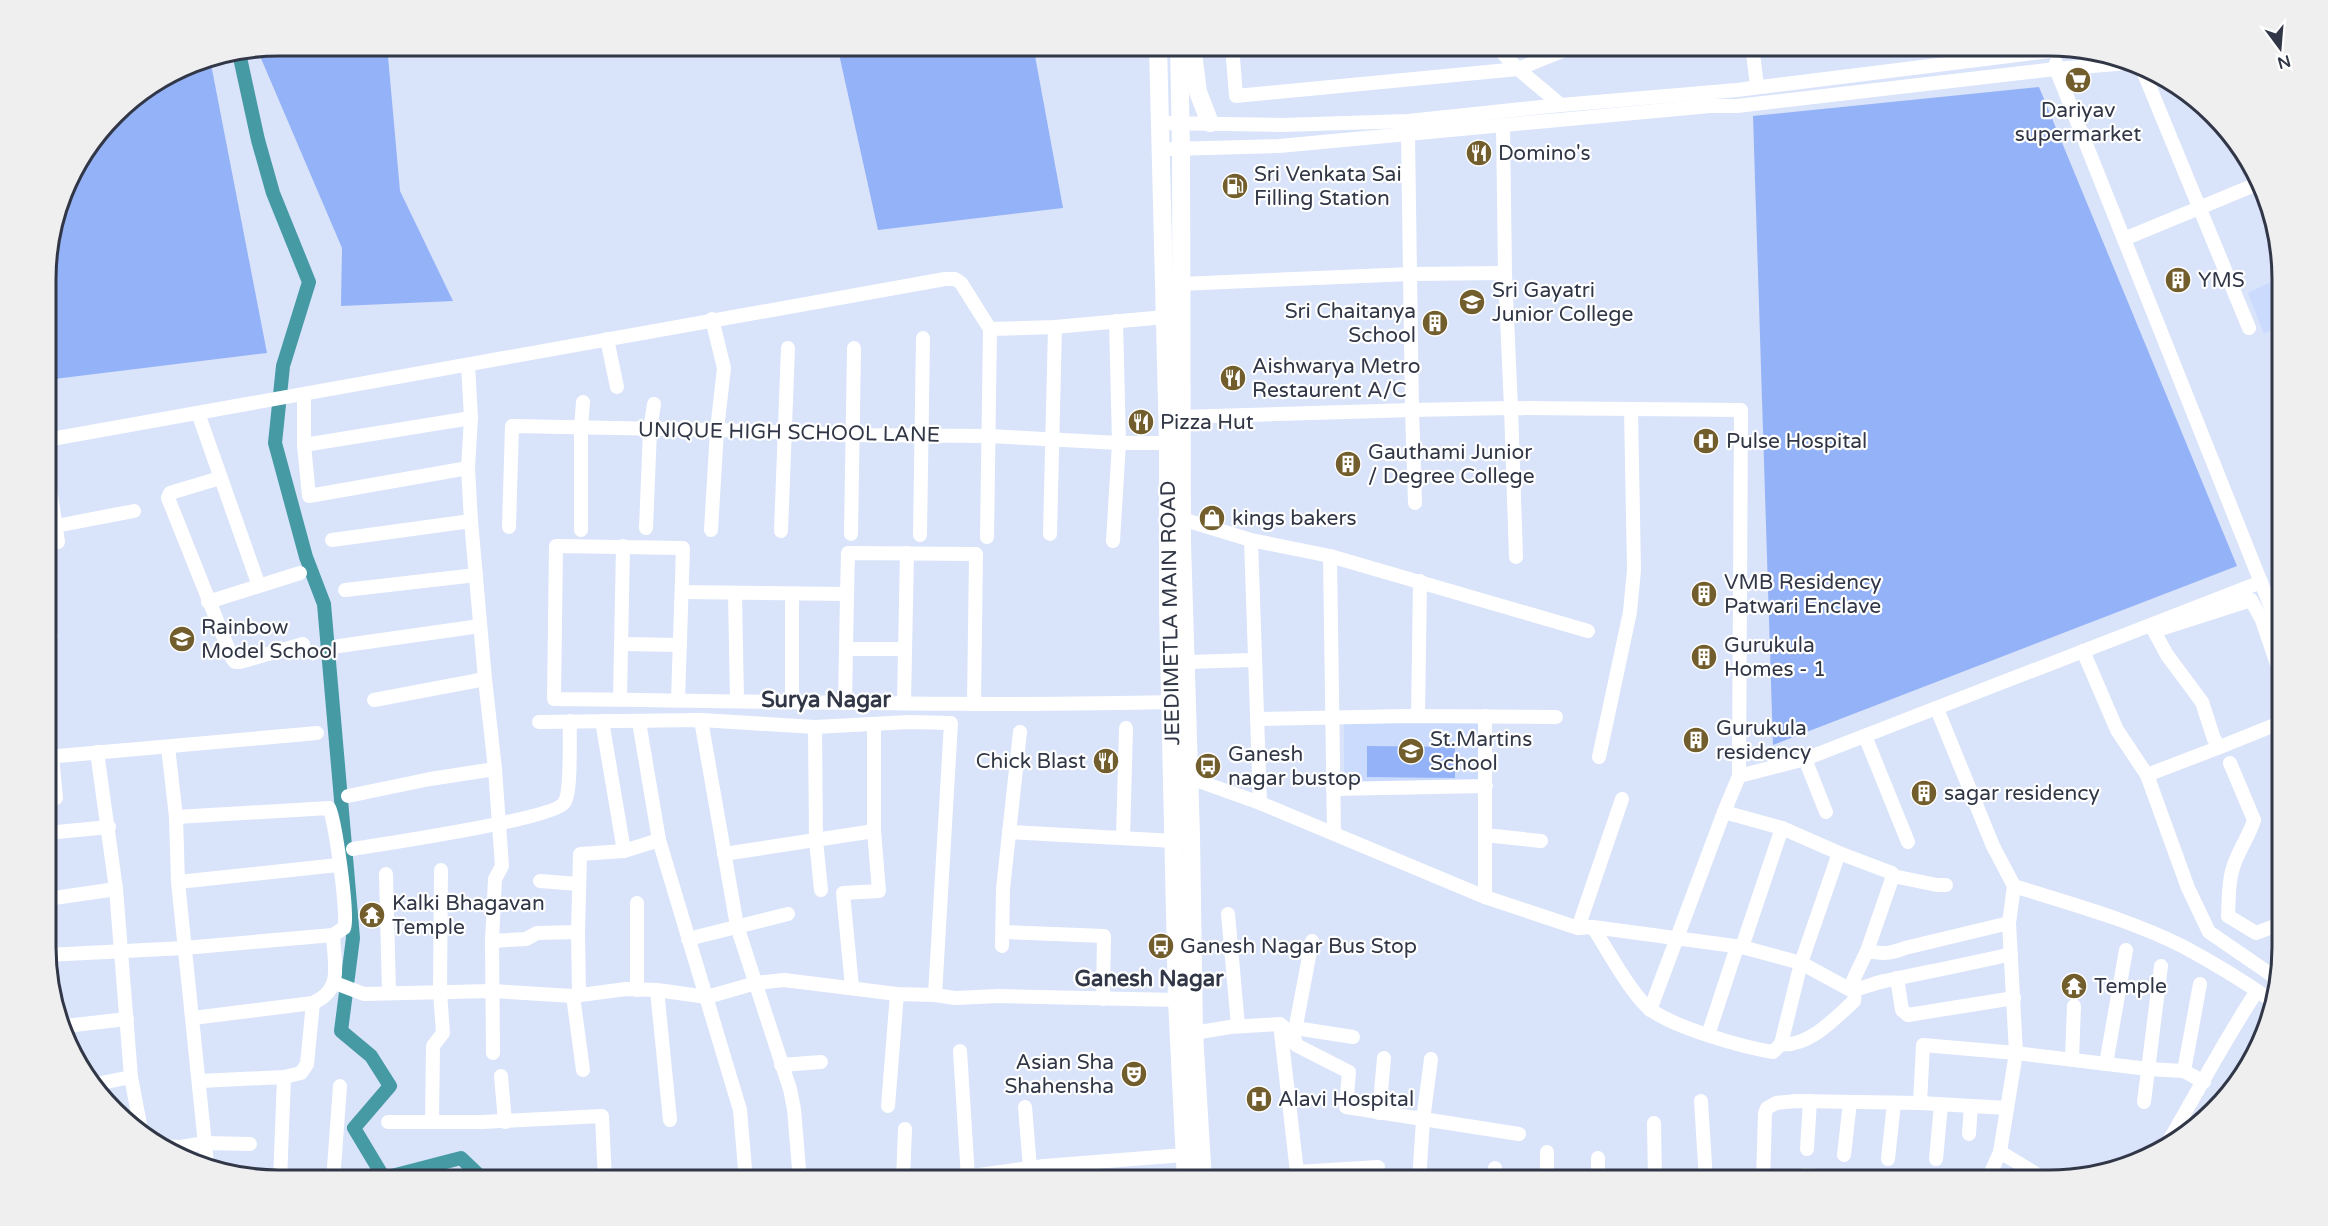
<svg xmlns="http://www.w3.org/2000/svg" width="2328" height="1226" viewBox="0 0 2328 1226" font-family="'Varela Round',sans-serif">
  <style>
    .built { fill: #cbdbfe }
    .green { fill: #94b2f7 }
    .lines { fill: none; stroke-linecap: round; stroke-linejoin: round }
    .canal { stroke: #459aa4; stroke-width: 14 }
    .minor { stroke: #fff; stroke-width: 14 }
    .major { stroke: #fff; stroke-width: 18 }
    .labels { text-anchor: middle; stroke-width: 4.5; stroke-linejoin: round; paint-order: stroke }
    .poi-label { font-size: 21px; fill: #313746; stroke: #fff; text-anchor: start }
    .street-label { font-size: 21px; fill: #313746; stroke: #fff }
    .neighbourhood-label { font-size: 22px; font-weight: bold; fill: #313746; stroke: #fff }
    .rim { fill: none; stroke: #313746; stroke-width: 3 }
  </style>
  <rect width="100%" height="100%" fill="#d9e3fa"/>
  <g class="built">
    <polygon points="2281,277 2281,325 2264,334 2248,293"/>
    <polygon points="1478,718 1478,782 1344,783 1344,719"/>
  </g>
  <g class="green">
    <polygon points="279,45 387,45 400,191 453,301 341,306 342,248 257,49"/>
    <polygon points="837,45 1033,45 1063,208 878,230"/>
    <polygon points="210,59 267,353 46,380 46,263 69,176 124,103 189,63"/>
    <polygon points="2039,87 2237,566 1773,745 1753,116"/>
    <polygon points="1367,746 1455,747 1455,778 1367,777"/>
  </g>
  <g class="lines">
    <polyline class="canal" points="239,53 258,140 273,193 309,282 283,366 275,443 306,557 324,604 353,938 341,1031 371,1056 390,1086 354,1128 384,1178 461,1158 485,1181"/>
    <g class="minor">
      <polyline points="1232,45 1236,96 1518,69 1577,45"/>
      <polyline points="1495,45 1518,69 1561,105"/>
      <polyline points="1752,45 1757,86"/>
      <polyline points="2056,63 2056,69 2282,635"/>
      <polyline points="2141,66 2249,328"/>
      <polyline points="1161,123 1282,125 1408,121 1561,105 1737,90 2066,49"/>
      <polyline points="1408,135 1412,410 1511,408 1505,273 1503,125"/>
      <polyline points="1171,149 1279,146 1710,106 1737,106 2056,69 2128,63"/>
      <polyline points="2124,239 2257,184"/>
      <polyline points="1180,284 1411,274 1505,273"/>
      <polyline points="607,339 617,387"/>
      <polyline points="468,365 471,418 468,468 471,521 485,679 495,769 502,866 495,879 492,941 493,1053"/>
      <polyline points="304,395 304,445 309,496 468,468"/>
      <polyline points="198,413 259,586 208,602"/>
      <polyline points="1180,417 1412,410 1415,503"/>
      <polyline points="46,440 945,279 955,279 961,283 990,329 1055,327 1165,317"/>
      <polyline points="304,445 471,418"/>
      <polyline points="46,462 58,542"/>
      <polyline points="220,478 170,493 168,498 232,658 235,662 240,662 303,644"/>
      <polyline points="1182,519 1251,540"/>
      <polyline points="56,526 134,511"/>
      <polyline points="509,527 512,426 717,430 853,435 988,436 1119,443 1168,443"/>
      <polyline points="646,528 650,430 654,404"/>
      <polyline points="581,530 581,427 583,402"/>
      <polyline points="711,530 717,430 724,368 712,319"/>
      <polyline points="781,531 788,348"/>
      <polyline points="851,534 854,348"/>
      <polyline points="1050,534 1055,327"/>
      <polyline points="920,535 923,338"/>
      <polyline points="987,537 990,329"/>
      <polyline points="332,540 471,521"/>
      <polyline points="1113,541 1119,443 1116,321"/>
      <polyline points="1330,556 1334,833"/>
      <polyline points="1516,557 1511,408 1741,410 1739,776 1724,812"/>
      <polyline points="259,586 300,573"/>
      <polyline points="345,590 476,575"/>
      <polyline points="682,592 847,594 848,553 976,554 974,704"/>
      <polyline points="735,593 737,700"/>
      <polyline points="46,636 51,636"/>
      <polyline points="621,644 680,645"/>
      <polyline points="339,646 480,626"/>
      <polyline points="847,649 905,649"/>
      <polyline points="2083,651 2117,730 2147,775"/>
      <polyline points="1186,662 1253,660"/>
      <polyline points="2282,679 2262,620 2251,600 2154,631 2167,655 2202,702 2214,739 2220,747 2282,722"/>
      <polyline points="620,699 623,546"/>
      <polyline points="374,700 485,679"/>
      <path d="M678,700L683,548L556,546L554,699C760,701 966,707 1172,702"/>
      <polyline points="792,702 792,594"/>
      <polyline points="904,702 907,553"/>
      <polyline points="845,703 847,594"/>
      <path d="M1937,709L1993,846L2014,886C2071,904 2131,920 2184,947C2214,963 2243,981 2271,1000"/>
      <polyline points="1418,716 1420,581"/>
      <polyline points="1257,719 1409,716 1556,717"/>
      <polyline points="701,720 737,926 790,1089 794,1109 800,1181"/>
      <polyline points="602,721 624,851 659,840"/>
      <polyline points="539,722 701,720 815,727 909,722 951,723 935,995"/>
      <polyline points="639,722 659,840 740,1110 746,1181"/>
      <polyline points="815,727 816,840 821,890"/>
      <polyline points="1865,736 1908,842"/>
      <polyline points="168,747 176,817 178,882 207,1164"/>
      <polyline points="2220,747 2147,775 2188,888 2209,932 2276,978"/>
      <polyline points="97,752 116,889 131,1077 142,1135"/>
      <polyline points="52,756 56,798"/>
      <polyline points="47,757 317,733"/>
      <polyline points="1599,757 1630,612 1634,570 1631,409"/>
      <polyline points="1805,759 1826,812"/>
      <path d="M2230,763L2254,820C2249,837 2238,850 2233,868C2228,882 2229,900 2228,916L2256,933L2283,923"/>
      <polyline points="1739,776 1805,759 2261,582"/>
      <path d="M1190,778L1260,803L1485,897L1578,928L1593,927L1742,947L1801,963L1849,989C1861,990 1873,983 1885,981C1927,972 1969,964 2011,954"/>
      <polyline points="1333,789 1486,786"/>
      <polyline points="348,796 430,779 495,769"/>
      <polyline points="1260,803 1251,540 1330,556 1588,631"/>
      <polyline points="1009,832 1175,841"/>
      <polyline points="47,833 109,827"/>
      <polyline points="1485,835 1541,841"/>
      <polyline points="1123,838 1126,728"/>
      <path d="M353,849C383,844 553,819 564,803C572,793 569,737 570,721"/>
      <polyline points="1839,853 1892,873 1893,876 1867,951 1849,989"/>
      <polyline points="724,854 874,831"/>
      <polyline points="386,874 389,992"/>
      <polyline points="1893,876 1937,885 1946,885"/>
      <polyline points="540,881 579,884"/>
      <polyline points="178,882 338,865"/>
      <polyline points="1485,897 1485,716"/>
      <polyline points="47,899 116,889"/>
      <polyline points="637,903 637,990"/>
      <polyline points="1228,914 1238,1026"/>
      <path d="M1593,927C1606,948 1633,997 1651,1010C1676,1028 1742,1047 1773,1052L1781,1044L1801,963L1839,853L1782,828"/>
      <polyline points="1578,928 1622,799"/>
      <polyline points="1003,932 1104,936 1103,999"/>
      <polyline points="688,939 788,914"/>
      <polyline points="492,941 526,939 537,933 578,932"/>
      <polyline points="1002,946 1003,889 1020,732"/>
      <path d="M1867,951C1882,954 1890,954 1905,948L2009,923"/>
      <path d="M47,955L184,948L333,935L344,928C349,917 335,820 329,808L176,817"/>
      <polyline points="1897,978 1902,1010 1908,1015 2014,998"/>
      <polyline points="335,983 364,994 492,991 573,996 626,989 657,990 707,997 756,983 784,980 897,994 935,995 955,998 999,996 1177,1000"/>
      <polyline points="852,987 843,893 879,891 874,831 874,725"/>
      <polyline points="657,990 670,1120"/>
      <polyline points="579,994 578,932 580,854 624,851"/>
      <polyline points="573,996 583,1070"/>
      <polyline points="1650,1010 1724,812 1782,828 1742,947"/>
      <path d="M193,1018L313,1003C344,989 334,964 333,935"/>
      <polyline points="1280,1024 1298,1181"/>
      <polyline points="65,1026 127,1019"/>
      <polyline points="1295,1028 1353,1037"/>
      <polyline points="1194,1033 1230,1027 1280,1024 1294,1036 1296,1045 1349,1072 1346,1107 1519,1134"/>
      <polyline points="1708,1035 1737,947"/>
      <polyline points="1294,1036 1312,941"/>
      <path d="M1781,1044C1809,1047 1834,1019 1854,1001L1855,990"/>
      <polyline points="960,1051 968,1178"/>
      <polyline points="2072,1059 2074,1006"/>
      <polyline points="2106,1064 2126,950"/>
      <polyline points="781,1065 821,1062"/>
      <polyline points="2184,1071 2200,984"/>
      <polyline points="501,1076 505,1122"/>
      <polyline points="200,1081 284,1077 301,1073 307,1064 313,1003"/>
      <polyline points="91,1085 131,1077"/>
      <polyline points="1701,1101 1706,1181"/>
      <polyline points="2144,1102 2161,966"/>
      <polyline points="1920,1103 1923,1045 2016,1053 2148,1069 2184,1071 2204,1082"/>
      <polyline points="888,1106 897,994"/>
      <polyline points="1025,1107 1030,1168"/>
      <polyline points="1379,1113 1384,1058"/>
      <polyline points="432,1121 433,1046 443,1033 440,992 441,870"/>
      <polyline points="388,1122 482,1122 602,1116 605,1181"/>
      <polyline points="1654,1123 1655,1181"/>
      <polyline points="1969,1134 1971,1106"/>
      <polyline points="159,1146 180,1147 206,1143 250,1144"/>
      <polyline points="1807,1149 1810,1101"/>
      <path d="M2164,1149C2195,1097 2223,1042 2257,991"/>
      <polyline points="1547,1152 1547,1181"/>
      <polyline points="2000,1152 2048,1181"/>
      <polyline points="1844,1155 1850,1102"/>
      <polyline points="1888,1159 1894,1103"/>
      <polyline points="1936,1159 1941,1105"/>
      <polyline points="1495,1168 1496,1181"/>
      <polyline points="1297,1172 1378,1167"/>
      <polyline points="1203,1176 1227,1176 1243,1181"/>
      <polyline points="280,1181 284,1077"/>
      <polyline points="333,1181 340,1086"/>
      <polyline points="903,1181 905,1129"/>
      <polyline points="935,1181 1044,1166 1184,1155"/>
      <polyline points="1419,1181 1423,1120 1431,1059"/>
      <polyline points="1598,1181 1598,1158"/>
      <polyline points="1763,1181 1765,1113 1767,1108 1776,1103 1796,1101 1920,1103 2007,1108"/>
      <polyline points="1781,1181 1804,1175 1913,1181"/>
      <polyline points="1987,1181 2000,1152 2016,1053 2009,923 2014,886"/>
    </g>
    <g class="major">
      <polyline points="1158,45 1168,443 1168,608 1177,1000 1186,1181"/>
      <polyline points="1179,45 1181,149 1182,543 1191,836 1194,1033 1203,1181"/>
      <polyline points="1192,45 1198,92 1210,123"/>
    </g>
  </g>
  <defs>
    <symbol id="supermarket-disc" viewBox="-11 -11 22 22"><circle r="9.5" fill="#725d2c" stroke="#fff"/><path d="M-6-5.5h2.5l.6 2H6L4.5 2H-2.5L-4.4-4H-6ZM-1.5 3.2a1.3 1.3 0 1 0 .1 0ZM3 3.2a1.3 1.3 0 1 0 .1 0Z" fill="#fff"/></symbol>
    <symbol id="restaurant-disc" viewBox="-11 -11 22 22"><circle r="9.5" fill="#725d2c" stroke="#fff"/><path d="M-5-6h1v4h1v-4h1v4h1v-4h1v5L-1.5 .5V6h-2V.5L-5-1ZM5-6V6H3V1.5H1.5Q1.5-4 5-6Z" fill="#fff"/></symbol>
    <symbol id="fuel-disc" viewBox="-11 -11 22 22"><circle r="9.5" fill="#725d2c" stroke="#fff"/><path d="M-5.5-6h7V0h2V4h1.3V-2.5L3-4.5l.8-.8L6-3V5H2.5V1h-1V6h-7ZM-4.2-4.7v3.2H.2V-4.7Z" fill="#fff"/></symbol>
    <symbol id="building-disc" viewBox="-11 -11 22 22"><circle r="9.5" fill="#725d2c" stroke="#fff"/><path d="M-4-6H4V6H1V3H-1V6H-4ZM-2.5-4.3h1.7v1.8h-1.7ZM.8-4.3h1.7v1.8H.8ZM-2.5-1h1.7V.8h-1.7ZM.8-1h1.7V.8H.8Z" fill="#fff"/></symbol>
    <symbol id="university-disc" viewBox="-11 -11 22 22"><circle r="9.5" fill="#725d2c" stroke="#fff"/><path d="M0-5L7-2L0 1L-7-2ZM-4 1L0 2.5L4 1V4Q0 6-4 4Z" fill="#fff"/></symbol>
    <symbol id="hospital-disc" viewBox="-11 -11 22 22"><circle r="9.5" fill="#725d2c" stroke="#fff"/><path d="M-5-5h3v3.5h4V-5h3V5h-3V1.5h-4V5h-3Z" fill="#fff"/></symbol>
    <symbol id="shop-disc" viewBox="-11 -11 22 22"><circle r="9.5" fill="#725d2c" stroke="#fff"/><path d="M-5-2.5h2.3a2.7 3.5 0 0 1 5.4 0H5L5.5 6h-11ZM-1.5-2.5h3a1.5 2.3 0 0 0-3 0Z" fill="#fff"/></symbol>
    <symbol id="school-disc" viewBox="-11 -11 22 22"><circle r="9.5" fill="#725d2c" stroke="#fff"/><path d="M0-5L7-2L0 1L-7-2ZM-4 1L0 2.5L4 1V4Q0 6-4 4Z" fill="#fff"/></symbol>
    <symbol id="bus-disc" viewBox="-11 -11 22 22"><circle r="9.5" fill="#725d2c" stroke="#fff"/><path d="M-5-6H5V4H4V6H2V4H-2V6H-4V4H-5ZM-3.5-4V0h7V-4ZM-3.5 1.2v1.5H-2V1.2ZM2 1.2v1.5H3.5V1.2Z" fill="#fff"/></symbol>
    <symbol id="temple-disc" viewBox="-11 -11 22 22"><circle r="9.5" fill="#725d2c" stroke="#fff"/><path d="M0-6L5-2H3V0L6.5 2.5H4V6H1.5V3h-3V6H-4V2.5H-6.5L-3 0V-2H-5Z" fill="#fff"/></symbol>
    <symbol id="theatre-disc" viewBox="-11 -11 22 22"><circle r="9.5" fill="#725d2c" stroke="#fff"/><path d="M-5-5.5Q0-4 5-5.5V0Q5 5 0 6Q-5 5-5 0ZM-3.3-2.5H-1v1.5H-3.3ZM1-2.5H3.3v1.5H1ZM-2.8 1Q0 5.5 2.8 1Z" fill="#fff"/></symbol>
  </defs>
  <g fill-rule="evenodd">
    <use href="#supermarket-disc" x="2063" y="65" width="30" height="30"/>
    <use href="#restaurant-disc" x="1464" y="138" width="30" height="30"/>
    <use href="#fuel-disc" x="1220" y="171" width="30" height="30"/>
    <use href="#building-disc" x="2163" y="265" width="30" height="30"/>
    <use href="#university-disc" x="1457" y="287" width="30" height="30"/>
    <use href="#building-disc" x="1420" y="308" width="30" height="30"/>
    <use href="#restaurant-disc" x="1218" y="363" width="30" height="30"/>
    <use href="#restaurant-disc" x="1126" y="407" width="30" height="30"/>
    <use href="#hospital-disc" x="1691" y="426" width="30" height="30"/>
    <use href="#building-disc" x="1333" y="449" width="30" height="30"/>
    <use href="#shop-disc" x="1197" y="503" width="30" height="30"/>
    <use href="#building-disc" x="1689" y="579" width="30" height="30"/>
    <use href="#school-disc" x="167" y="624" width="30" height="30"/>
    <use href="#building-disc" x="1689" y="642" width="30" height="30"/>
    <use href="#building-disc" x="1681" y="725" width="30" height="30"/>
    <use href="#school-disc" x="1396" y="736" width="30" height="30"/>
    <use href="#restaurant-disc" x="1091" y="746" width="30" height="30"/>
    <use href="#bus-disc" x="1193" y="751" width="30" height="30"/>
    <use href="#building-disc" x="1909" y="778" width="30" height="30"/>
    <use href="#temple-disc" x="357" y="900" width="30" height="30"/>
    <use href="#bus-disc" x="1146" y="931" width="30" height="30"/>
    <use href="#temple-disc" x="2059" y="971" width="30" height="30"/>
    <use href="#theatre-disc" x="1119" y="1059" width="30" height="30"/>
    <use href="#hospital-disc" x="1244" y="1084" width="30" height="30"/>
  </g>
  <g class="labels">
    <g class="poi-label">
      <text x="2078" y="117" text-anchor="middle">Dariyav<tspan x="2078" dy="24">supermarket</tspan></text>
      <text x="1498" y="160">Domino's</text>
      <text x="1254" y="181">Sri Venkata Sai<tspan x="1254" dy="24">Filling Station</tspan></text>
      <text x="2198" y="287">YMS</text>
      <text x="1492" y="297">Sri Gayatri<tspan x="1492" dy="24">Junior College</tspan></text>
      <text x="1416" y="318" text-anchor="end">Sri Chaitanya<tspan x="1416" dy="24">School</tspan></text>
      <text x="1252" y="373">Aishwarya Metro<tspan x="1252" dy="24">Restaurent A/C</tspan></text>
      <text x="1160" y="429">Pizza Hut</text>
      <text x="1726" y="448">Pulse Hospital</text>
      <text x="1368" y="459">Gauthami Junior<tspan x="1368" dy="24">/ Degree College</tspan></text>
      <text x="1232" y="525">kings bakers</text>
      <text x="1724" y="589">VMB Residency<tspan x="1724" dy="24">Patwari Enclave</tspan></text>
      <text x="201" y="634">Rainbow<tspan x="201" dy="24">Model School</tspan></text>
      <text x="1724" y="652">Gurukula<tspan x="1724" dy="24">Homes - 1</tspan></text>
      <text x="1716" y="735">Gurukula<tspan x="1716" dy="24">residency</tspan></text>
      <text x="1430" y="746">St.Martins<tspan x="1430" dy="24">School</tspan></text>
      <text x="1228" y="761">Ganesh<tspan x="1228" dy="24">nagar bustop</tspan></text>
      <text x="1086" y="768" text-anchor="end">Chick Blast</text>
      <text x="1944" y="800">sagar residency</text>
      <text x="392" y="910">Kalki Bhagavan<tspan x="392" dy="24">Temple</tspan></text>
      <text x="1180" y="953">Ganesh Nagar Bus Stop</text>
      <text x="2094" y="993">Temple</text>
      <text x="1114" y="1069" text-anchor="end">Asian Sha<tspan x="1114" dy="24">Shahensha</tspan></text>
      <text x="1278" y="1106">Alavi Hospital</text>
    </g>
    <g class="street-label">
      <text transform="translate(789 432) rotate(1)" y="7">UNIQUE HIGH SCHOOL LANE</text>
      <text transform="translate(1170 613) rotate(-91)" y="7">JEEDIMETLA MAIN ROAD</text>
    </g>
    <g class="neighbourhood-label">
      <text x="826" y="707">Surya Nagar</text>
      <text x="1149" y="986">Ganesh Nagar</text>
    </g>
  </g>
  <path d="M0 0H2328V1226H0ZM279 56H2049A223 223 0 0 1 2272 279V947A223 223 0 0 1 2049 1170H279A223 223 0 0 1 56 947V279A223 223 0 0 1 279 56Z" fill="#efeff0" fill-rule="evenodd"/>
  <path class="rim" d="M279 56H2049A223 223 0 0 1 2272 279V947A223 223 0 0 1 2049 1170H279A223 223 0 0 1 56 947V279A223 223 0 0 1 279 56Z"/>
  <g transform="translate(2280 48) rotate(164)" stroke="#ffffff" stroke-width="4.5" paint-order="stroke">
  <path d="M0-4.5L10 22L0 15L-10 22Z" fill="#313746"/>
  <text y="-9" font-size="16" font-weight="bold" text-anchor="middle" fill="#313746">N</text>
  </g>
</svg>
